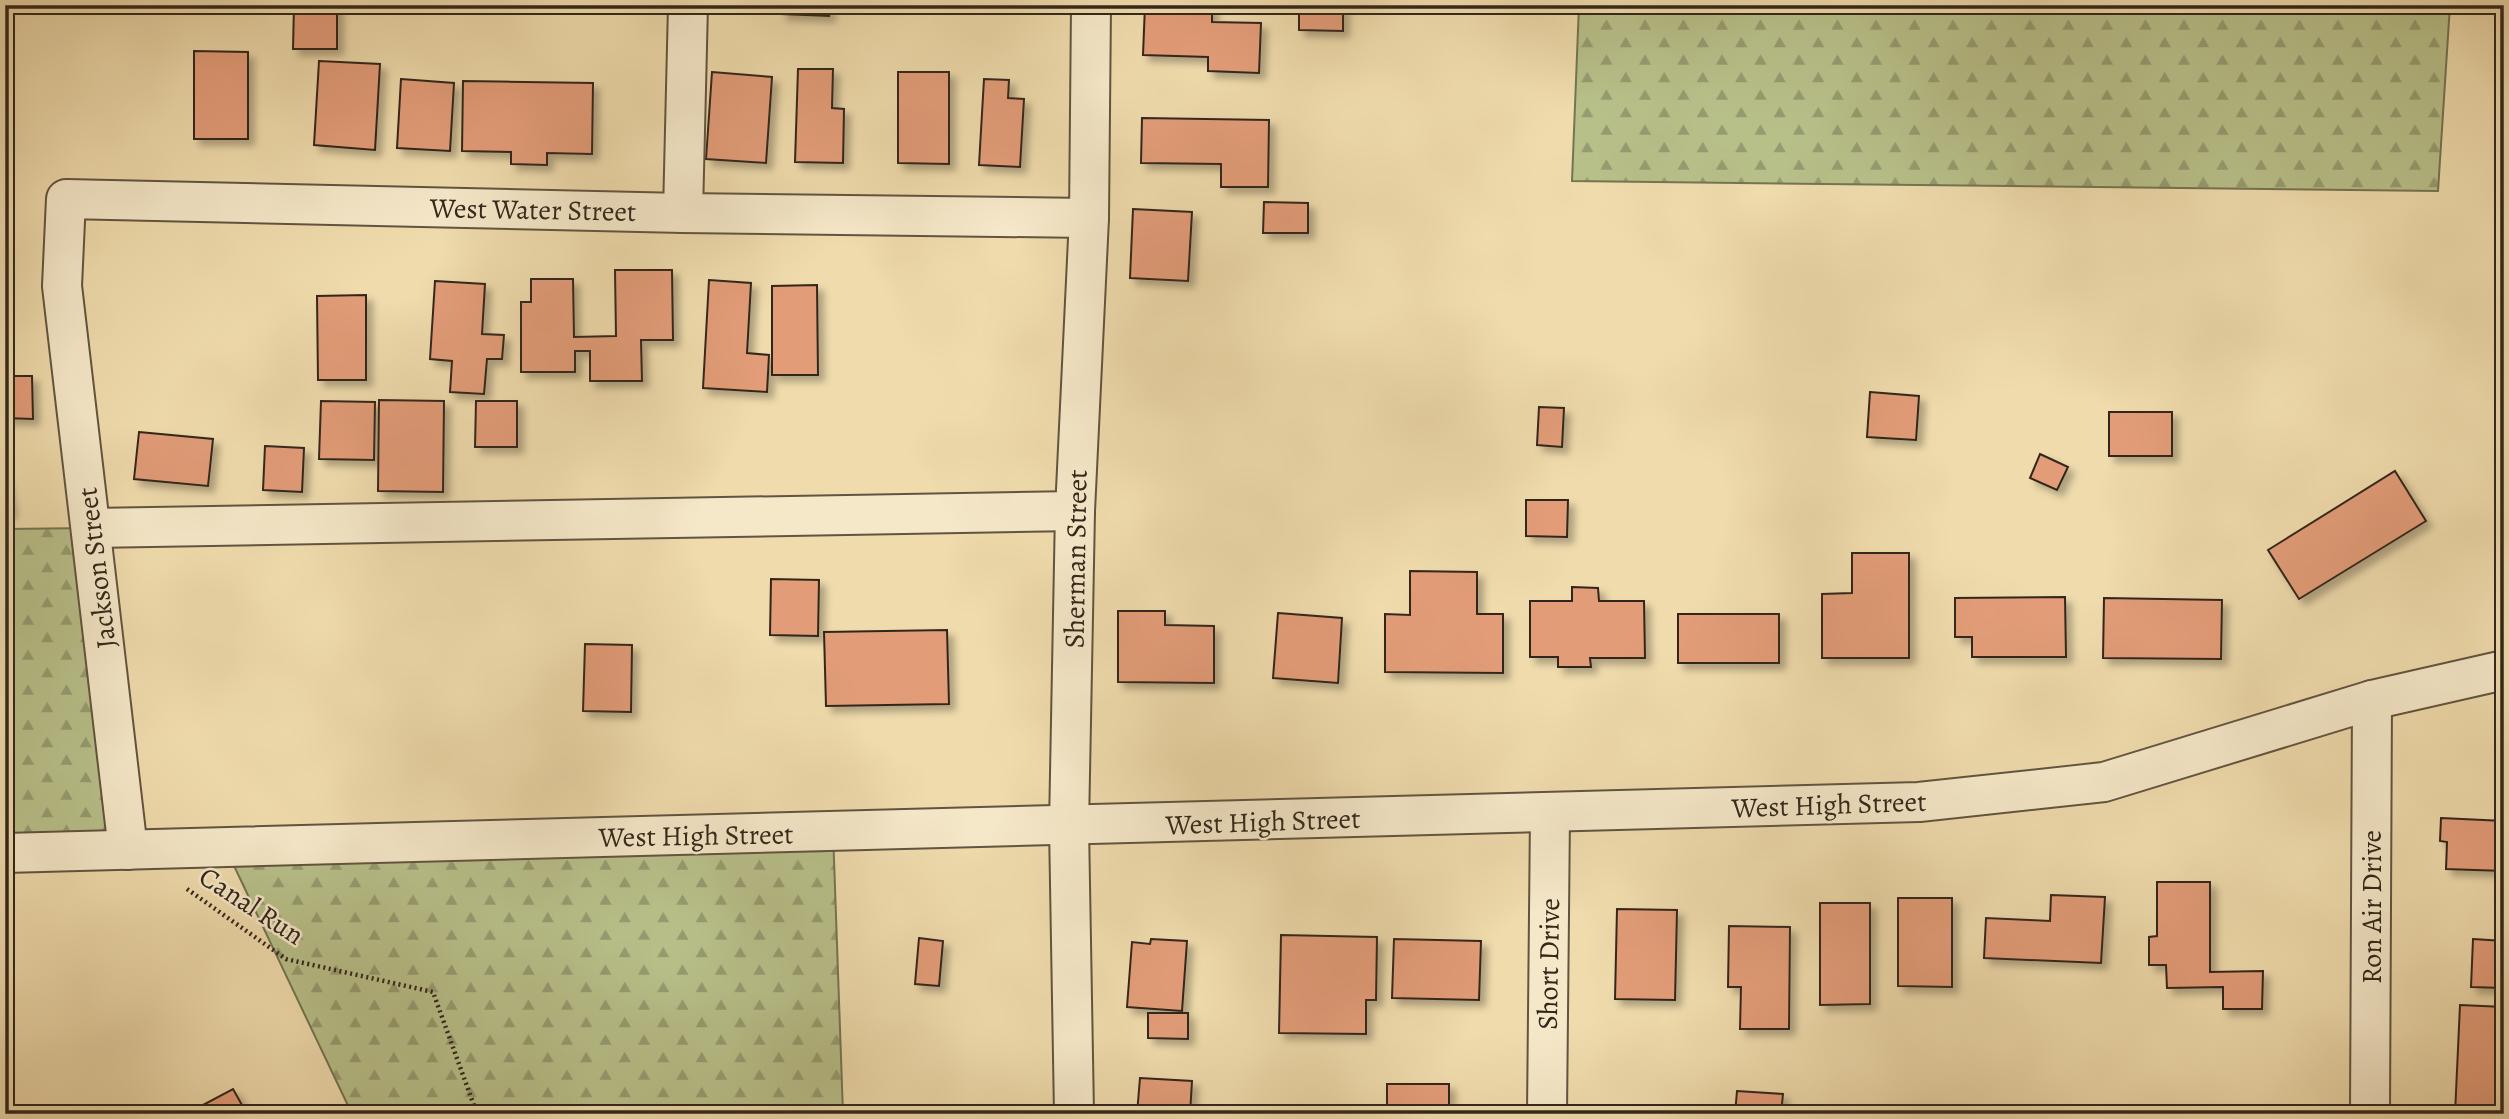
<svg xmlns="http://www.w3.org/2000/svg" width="2509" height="1119" viewBox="0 0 2509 1119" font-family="Alegreya,serif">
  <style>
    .forest { fill: url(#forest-firs); stroke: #767453; stroke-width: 2 }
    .building { fill: #e29c78; stroke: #33271c; stroke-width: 2; filter: url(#shadow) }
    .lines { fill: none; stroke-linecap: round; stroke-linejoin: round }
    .minor-casing { stroke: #625440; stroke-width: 42 }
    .path { stroke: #33271c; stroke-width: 4.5; stroke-dasharray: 2 3.5; stroke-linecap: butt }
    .minor { stroke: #f5e8c9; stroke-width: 38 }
    .labels { text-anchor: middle; stroke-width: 5; stroke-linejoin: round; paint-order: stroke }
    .street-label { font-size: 28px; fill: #33271c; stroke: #f5e8c9 }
  </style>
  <defs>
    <pattern id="forest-firs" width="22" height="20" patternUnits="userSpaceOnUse" patternTransform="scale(1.75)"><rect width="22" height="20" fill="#b8c08a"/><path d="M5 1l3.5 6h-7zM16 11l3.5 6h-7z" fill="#969c70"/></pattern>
    <filter id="shadow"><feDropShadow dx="6" dy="6" stdDeviation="3.5" flood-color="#0004"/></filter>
  </defs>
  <rect width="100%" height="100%" fill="#efdbac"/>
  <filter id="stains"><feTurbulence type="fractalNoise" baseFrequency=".00286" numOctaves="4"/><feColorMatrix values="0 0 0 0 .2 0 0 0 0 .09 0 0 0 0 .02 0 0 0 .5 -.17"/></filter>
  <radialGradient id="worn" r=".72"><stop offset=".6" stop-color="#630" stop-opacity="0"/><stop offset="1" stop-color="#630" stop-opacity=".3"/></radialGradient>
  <g class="forest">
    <polygon points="1579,5 2450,5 2438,191 1572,181"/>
    <polygon points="91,528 128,850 5,853 5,529"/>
    <polygon points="833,831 843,1114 352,1114 225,847"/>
  </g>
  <g class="building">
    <polygon points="294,5 337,5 337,49 293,49"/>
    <polygon points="782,5 829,5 829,16 781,14"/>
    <polygon points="1145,5 1212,5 1212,22 1261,23 1259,73 1208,71 1208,57 1143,55"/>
    <polygon points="1299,5 1343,5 1343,31 1299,30"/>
    <polygon points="194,51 248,52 248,139 194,139"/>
    <polygon points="319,61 380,64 375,150 314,145"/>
    <polygon points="798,69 833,69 832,108 844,109 843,163 795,162"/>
    <polygon points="712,72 772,77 766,163 706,159"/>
    <polygon points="898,72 949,72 949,164 898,163"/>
    <polygon points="401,79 454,83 450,151 397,148"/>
    <polygon points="984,79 1009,80 1008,98 1024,99 1020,167 979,165"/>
    <polygon points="463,81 593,83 592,154 547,153 547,165 511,164 511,152 462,151"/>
    <polygon points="1142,118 1269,120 1268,187 1221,187 1221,164 1141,163"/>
    <polygon points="1264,202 1308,203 1308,233 1263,233"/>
    <polygon points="1133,209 1192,212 1188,281 1130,278"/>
    <polygon points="615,270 672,270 673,340 641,340 642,381 590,381 590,351 575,351 575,372 521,372 521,302 531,302 531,279 573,279 574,337 616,336"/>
    <polygon points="709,280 751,283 747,353 769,355 767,392 703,388"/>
    <polygon points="435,281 485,284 482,334 504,335 502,359 487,359 484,394 450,392 452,361 430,359"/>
    <polygon points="817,285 818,375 772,375 772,286"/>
    <polygon points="366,295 366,380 318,380 317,296"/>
    <polygon points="5,376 32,376 33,419 5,418"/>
    <polygon points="1870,392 1919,396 1916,440 1867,437"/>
    <polygon points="379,400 444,401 443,492 378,491"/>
    <polygon points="321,401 375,402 374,460 319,459"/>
    <polygon points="476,401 517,401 517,447 475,447"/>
    <polygon points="1539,407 1564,408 1562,447 1537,445"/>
    <rect x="2109" y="412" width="63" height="44"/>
    <polygon points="139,432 213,439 208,486 134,479"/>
    <polygon points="265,446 304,448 302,492 263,490"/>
    <polygon points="2040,454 2068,467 2057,490 2030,478"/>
    <polygon points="2395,471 2426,521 2299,599 2268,550"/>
    <polygon points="5,475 11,512 5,513"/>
    <polygon points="1526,500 1568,500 1567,537 1526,536"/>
    <polygon points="1852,553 1909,553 1909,658 1822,658 1822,594 1852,593"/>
    <polygon points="1410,571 1477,572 1477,614 1503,614 1503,673 1385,672 1385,614 1410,615"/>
    <polygon points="771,579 819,580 818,636 770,635"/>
    <polygon points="1572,587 1598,588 1599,601 1644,601 1645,658 1590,658 1591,667 1558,667 1558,657 1530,657 1530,601 1572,601"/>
    <polygon points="2065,597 2066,657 1972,657 1972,637 1955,637 1955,598"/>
    <polygon points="2104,598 2222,600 2221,659 2103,658"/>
    <polygon points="1118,611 1165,611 1165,625 1214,626 1214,683 1118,682"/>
    <polygon points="1278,613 1342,618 1338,683 1273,678"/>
    <rect x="1678" y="614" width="101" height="49"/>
    <polygon points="947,630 949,704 826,706 824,632"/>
    <polygon points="585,644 632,645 631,712 583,711"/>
    <polygon points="2441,818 2504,821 2504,871 2446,869 2447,842 2440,841"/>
    <polygon points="2157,882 2210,882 2210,972 2263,971 2262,1009 2223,1009 2223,987 2167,988 2166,965 2149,965 2149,937 2157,936"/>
    <polygon points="2051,895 2105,897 2101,963 1984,958 1986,918 2050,921"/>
    <polygon points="1898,898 1952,898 1952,987 1898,986"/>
    <polygon points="1820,903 1870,903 1870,1004 1820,1005"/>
    <polygon points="1617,909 1677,910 1675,1000 1615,999"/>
    <polygon points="1729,926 1790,927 1789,1029 1740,1029 1741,987 1728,987"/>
    <polygon points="1281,935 1377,937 1376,1000 1366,1000 1366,1034 1279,1033"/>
    <polygon points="919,938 943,941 939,986 915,984"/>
    <polygon points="1151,939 1187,941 1182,1011 1127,1007 1132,942 1150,944"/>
    <polygon points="1394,939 1481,941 1479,1000 1392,998"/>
    <polygon points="2473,939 2504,941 2503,988 2471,987"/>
    <polygon points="2460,1005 2504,1007 2504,1114 2455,1114"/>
    <polygon points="1148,1013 1188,1013 1188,1039 1148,1038"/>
    <polygon points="1140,1078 1192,1081 1190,1114 1137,1114"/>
    <rect x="1387" y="1084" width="62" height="30"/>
    <polygon points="233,1089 247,1114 186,1114"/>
    <polygon points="1737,1091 1783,1094 1781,1114 1735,1114"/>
  </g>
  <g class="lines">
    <defs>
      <g id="minor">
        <polyline points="683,213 688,5"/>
        <polyline points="91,528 1075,511"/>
        <polyline points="128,850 62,286 66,199 683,213 1089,218"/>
        <polyline points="5,853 1919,802 2104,782 2372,700 2504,670"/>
        <polyline points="1074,1114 1069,826 1075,511 1089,218 1091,5"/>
        <polyline points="1547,1114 1550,814"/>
        <polyline points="2370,1114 2372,700"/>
      </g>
    </defs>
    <use href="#minor" class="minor-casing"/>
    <polyline class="path" points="187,889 286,959 433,992 477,1114"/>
    <use href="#minor" class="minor"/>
  </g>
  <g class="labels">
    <g class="street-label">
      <text transform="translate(533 209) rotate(1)" y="10">West Water Street</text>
      <text transform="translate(1075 559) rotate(-89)" y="10">Sherman Street</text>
      <text transform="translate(96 568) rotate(-97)" y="10">Jackson Street</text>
      <text transform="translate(1829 804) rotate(-2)" y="10">West High Street</text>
      <text transform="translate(1263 821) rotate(-2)" y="10">West High Street</text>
      <text transform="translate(696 835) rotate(-1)" y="10">West High Street</text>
      <text transform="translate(252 905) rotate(33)" y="10">Canal Run</text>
      <text transform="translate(2371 907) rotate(-90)" y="10">Ron Air Drive</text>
      <text transform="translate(1548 964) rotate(-89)" y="10">Short Drive</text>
    </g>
  </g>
  <rect width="2509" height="1119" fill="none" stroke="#efdbac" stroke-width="28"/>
  <rect x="7" y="7" width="2495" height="1105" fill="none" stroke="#33271c" stroke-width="3.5"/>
  <rect x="14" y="14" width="2481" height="1091" fill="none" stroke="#33271c" stroke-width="2"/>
  <rect width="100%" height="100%" filter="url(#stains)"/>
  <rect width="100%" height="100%" fill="url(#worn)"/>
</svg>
